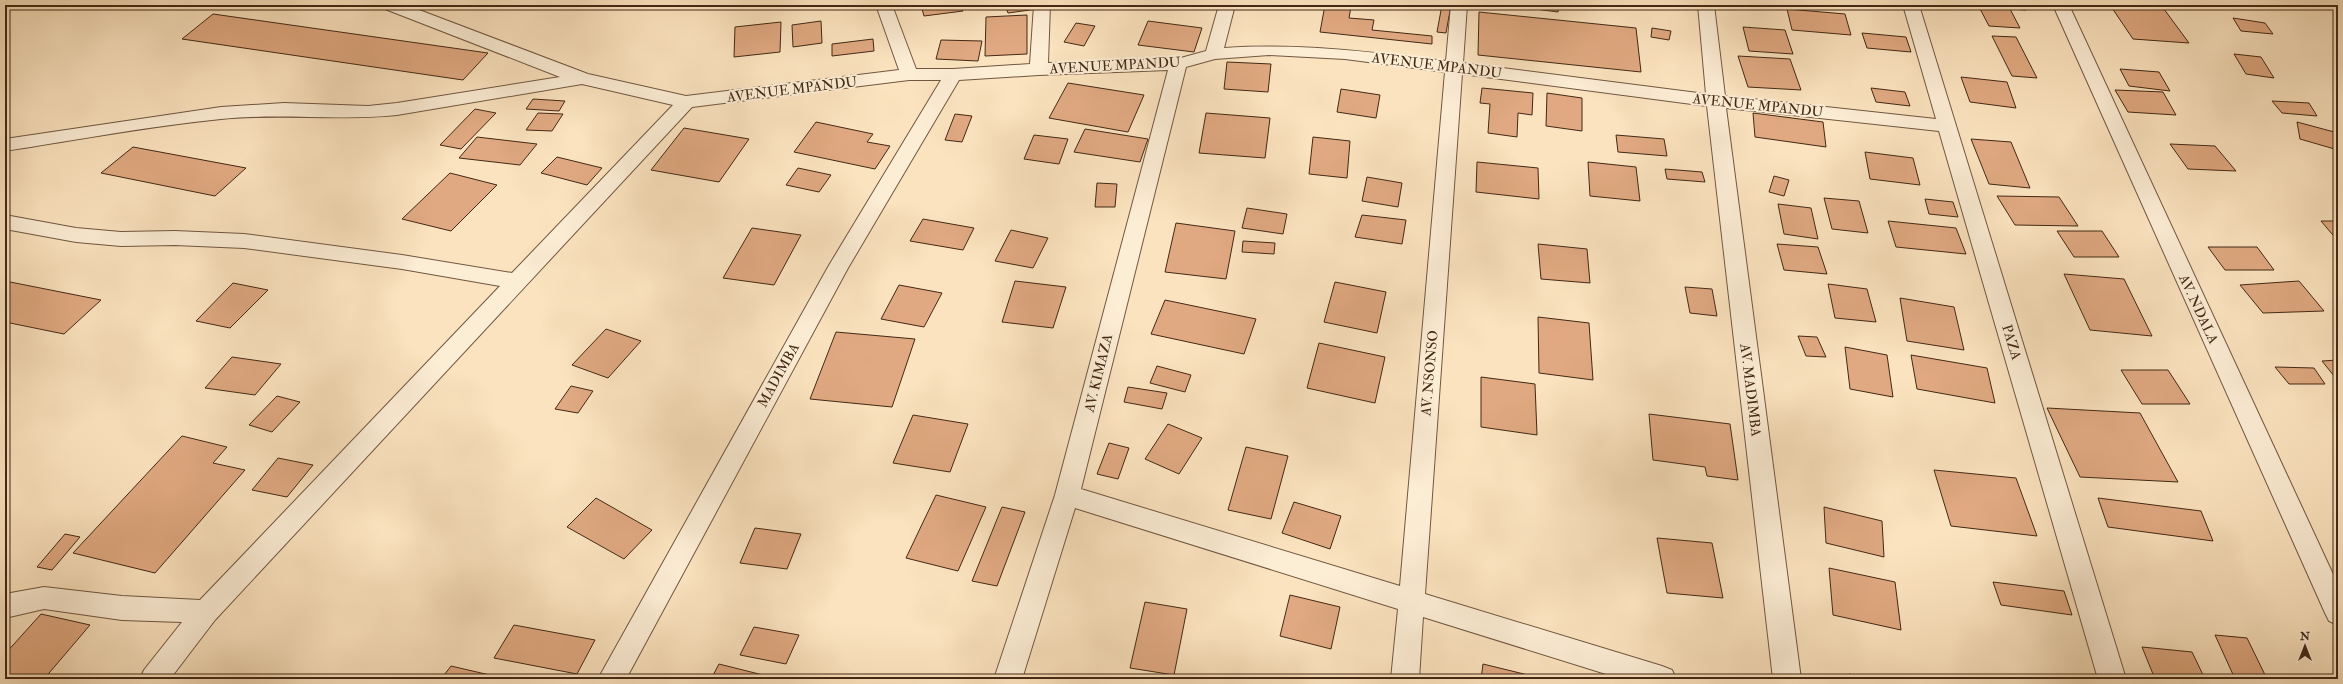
<svg xmlns="http://www.w3.org/2000/svg" width="2343" height="684" viewBox="0 0 2343 684" font-family="'IM FELL Double Pica',serif">
  <style>
    .building { fill: #e0a981; stroke: #432815 }
    .lines { fill: none; stroke-linecap: round; stroke-linejoin: round }
    .minor-casing { stroke: #715740; stroke-width: 2 }
    .minor { fill: #fcedd5; fill-rule: evenodd }
    .labels { text-anchor: middle; stroke-width: 4; stroke-linejoin: round; paint-order: stroke }
    .street-label { font-size: 14px; fill: #432815; stroke: #fcedd5 }
  </style>
  <rect width="100%" height="100%" fill="#fbe3bf"/>
  <filter id="stains"><feTurbulence type="fractalNoise" baseFrequency=".005" numOctaves="4"/><feColorMatrix values="0 0 0 0 .2 0 0 0 0 .09 0 0 0 0 .02 0 0 0 .5 -.17"/></filter>
  <radialGradient id="worn" r=".72"><stop offset=".6" stop-color="#630" stop-opacity="0"/><stop offset="1" stop-color="#630" stop-opacity=".3"/></radialGradient>
  <g class="building">
    <polygon points="921,5 961,5 963,11 924,16"/>
    <polygon points="1005,5 1036,5 1037,9 1008,13"/>
    <polygon points="1296,5 1321,5 1321,8"/>
    <polygon points="1325,5 1351,7 1349,18 1374,20 1372,30 1432,36 1432,44 1320,32"/>
    <polygon points="1442,5 1451,5 1446,33 1437,32"/>
    <polygon points="1513,5 1559,5 1558,12 1513,6"/>
    <polygon points="1978,5 2023,5 2026,10 2010,9 2020,28 1989,26"/>
    <polygon points="2110,5 2161,5 2189,43 2133,39"/>
    <polygon points="1787,9 1845,14 1851,35 1792,30"/>
    <polygon points="1479,12 1636,28 1641,72 1478,55"/>
    <polygon points="213,14 488,53 463,80 182,39"/>
    <polygon points="1027,15 1027,54 985,56 986,17"/>
    <polygon points="2233,18 2265,23 2273,34 2241,31"/>
    <polygon points="821,21 822,43 793,47 792,25"/>
    <polygon points="1148,21 1202,28 1194,52 1138,45"/>
    <polygon points="781,22 780,52 734,57 735,27"/>
    <polygon points="1076,23 1095,26 1084,46 1064,42"/>
    <polygon points="1743,27 1785,30 1793,54 1749,51"/>
    <polygon points="1652,28 1671,31 1669,40 1651,37"/>
    <polygon points="1862,33 1906,37 1911,52 1867,48"/>
    <polygon points="1992,36 2016,37 2037,78 2012,76"/>
    <polygon points="873,39 874,51 832,56 832,44"/>
    <polygon points="941,40 982,41 978,61 936,59"/>
    <polygon points="2234,54 2261,57 2274,78 2246,74"/>
    <polygon points="1738,56 1790,59 1801,90 1748,87"/>
    <polygon points="1227,62 1271,64 1268,92 1224,89"/>
    <polygon points="2120,69 2159,72 2170,91 2129,86"/>
    <polygon points="1961,77 2007,82 2016,108 1970,102"/>
    <polygon points="1068,83 1144,95 1128,132 1049,118"/>
    <polygon points="1482,88 1533,93 1532,115 1518,113 1517,137 1488,133 1490,104 1480,103"/>
    <polygon points="1871,88 1905,92 1910,106 1876,102"/>
    <polygon points="1341,89 1380,95 1376,118 1337,112"/>
    <polygon points="2115,90 2163,92 2176,115 2128,112"/>
    <polygon points="1547,93 1582,98 1582,131 1546,126"/>
    <polygon points="533,99 565,101 559,111 526,109"/>
    <polygon points="2272,101 2309,103 2317,116 2282,113"/>
    <polygon points="475,109 496,113 461,149 440,145"/>
    <polygon points="538,113 563,114 552,131 526,130"/>
    <polygon points="1206,113 1270,118 1265,158 1199,153"/>
    <polygon points="1753,113 1823,122 1826,147 1755,137"/>
    <polygon points="955,114 972,116 962,142 945,140"/>
    <polygon points="816,122 873,134 867,142 890,146 875,169 794,152"/>
    <polygon points="2297,122 2338,133 2338,150 2300,139"/>
    <polygon points="684,128 749,139 719,182 651,170"/>
    <polygon points="1085,129 1148,139 1140,162 1074,152"/>
    <polygon points="1034,135 1068,139 1059,164 1024,159"/>
    <polygon points="1616,135 1664,139 1667,156 1618,152"/>
    <polygon points="477,137 537,144 520,165 459,158"/>
    <polygon points="1313,137 1350,141 1347,178 1309,174"/>
    <polygon points="1971,139 2011,142 2030,188 1989,184"/>
    <polygon points="2170,144 2215,146 2236,171 2188,169"/>
    <polygon points="133,147 246,168 215,196 101,173"/>
    <polygon points="1865,152 1913,158 1920,185 1870,179"/>
    <polygon points="557,157 602,168 587,185 541,173"/>
    <polygon points="1477,162 1538,168 1539,199 1476,192"/>
    <polygon points="1588,162 1636,167 1640,201 1590,196"/>
    <polygon points="798,168 831,175 819,192 786,185"/>
    <polygon points="1665,169 1702,172 1705,182 1667,179"/>
    <polygon points="450,173 497,185 451,231 402,219"/>
    <polygon points="1774,176 1789,180 1784,196 1769,192"/>
    <polygon points="1367,177 1402,183 1398,207 1362,201"/>
    <polygon points="1097,183 1117,184 1115,207 1095,207"/>
    <polygon points="1997,196 2059,197 2078,226 2015,225"/>
    <polygon points="1824,198 1859,201 1868,233 1832,229"/>
    <polygon points="1925,199 1953,202 1958,217 1929,214"/>
    <polygon points="1778,204 1811,208 1818,239 1784,234"/>
    <polygon points="1247,208 1287,214 1283,234 1242,228"/>
    <polygon points="1362,215 1406,220 1402,244 1355,237"/>
    <polygon points="923,219 974,228 963,250 910,241"/>
    <polygon points="1888,221 1956,228 1966,254 1896,247"/>
    <polygon points="2321,221 2338,221 2338,241"/>
    <polygon points="1176,223 1235,231 1226,279 1165,272"/>
    <polygon points="752,228 801,235 774,285 723,278"/>
    <polygon points="1011,230 1048,238 1033,268 995,261"/>
    <polygon points="2057,231 2102,231 2119,257 2074,257"/>
    <polygon points="1243,241 1275,243 1274,254 1242,252"/>
    <polygon points="1538,244 1587,249 1590,283 1541,279"/>
    <polygon points="1777,244 1818,247 1827,274 1784,270"/>
    <polygon points="2208,247 2257,247 2274,270 2225,270"/>
    <polygon points="2064,274 2124,279 2152,336 2090,330"/>
    <polygon points="5,281 101,300 64,334 5,322"/>
    <polygon points="1015,281 1066,287 1053,328 1002,322"/>
    <polygon points="2299,281 2324,311 2263,313 2240,285"/>
    <polygon points="1335,282 1386,292 1377,333 1324,322"/>
    <polygon points="233,283 268,290 230,328 196,321"/>
    <polygon points="1828,284 1867,289 1876,322 1835,318"/>
    <polygon points="899,285 942,293 924,327 881,319"/>
    <polygon points="1685,287 1712,289 1717,316 1690,313"/>
    <polygon points="1900,298 1954,307 1964,350 1907,341"/>
    <polygon points="1165,300 1256,319 1244,354 1151,334"/>
    <polygon points="1538,317 1589,323 1593,380 1539,373"/>
    <polygon points="606,329 641,341 608,378 572,365"/>
    <polygon points="836,332 915,339 892,407 810,399"/>
    <polygon points="1798,336 1817,337 1826,357 1806,356"/>
    <polygon points="1319,343 1385,357 1375,403 1307,388"/>
    <polygon points="1845,347 1887,355 1893,397 1850,389"/>
    <polygon points="1911,355 1987,368 1995,403 1917,389"/>
    <polygon points="232,357 281,364 255,395 205,388"/>
    <polygon points="2338,360 2338,381 2322,361"/>
    <polygon points="1157,366 1191,375 1185,392 1150,383"/>
    <polygon points="2275,367 2314,368 2325,384 2289,384"/>
    <polygon points="2121,370 2168,370 2190,404 2142,404"/>
    <polygon points="1481,377 1535,384 1537,435 1481,427"/>
    <polygon points="571,386 593,391 578,413 555,409"/>
    <polygon points="1128,387 1167,393 1162,409 1124,402"/>
    <polygon points="277,396 300,402 272,432 249,425"/>
    <polygon points="2047,408 2140,413 2178,482 2080,477"/>
    <polygon points="1649,414 1730,424 1738,480 1707,476 1705,467 1653,460"/>
    <polygon points="913,415 968,424 950,472 893,463"/>
    <polygon points="1168,424 1202,438 1179,474 1145,459"/>
    <polygon points="182,436 227,447 213,463 245,470 155,573 73,553"/>
    <polygon points="1109,443 1129,448 1118,479 1097,474"/>
    <polygon points="1246,447 1288,456 1271,519 1228,510"/>
    <polygon points="278,458 313,465 287,497 252,490"/>
    <polygon points="1934,470 2016,478 2037,536 1951,526"/>
    <polygon points="936,495 986,507 958,571 906,558"/>
    <polygon points="596,498 652,530 624,559 567,527"/>
    <polygon points="2098,498 2201,511 2213,541 2108,527"/>
    <polygon points="1294,502 1341,516 1330,549 1282,533"/>
    <polygon points="1002,507 1025,512 997,586 972,581"/>
    <polygon points="1824,507 1882,521 1884,557 1826,543"/>
    <polygon points="755,528 801,534 787,569 740,563"/>
    <polygon points="65,534 80,537 52,570 37,567"/>
    <polygon points="1657,538 1712,543 1723,598 1667,593"/>
    <polygon points="1829,568 1895,582 1901,630 1833,615"/>
    <polygon points="1993,582 2064,591 2072,615 2001,605"/>
    <polygon points="1290,595 1340,607 1331,649 1280,636"/>
    <polygon points="1145,602 1187,609 1174,675 1130,668"/>
    <polygon points="41,614 90,625 44,679 5,679 5,654"/>
    <polygon points="514,625 595,640 577,674 494,658"/>
    <polygon points="754,627 799,635 786,664 740,655"/>
    <polygon points="2215,635 2247,638 2267,679 2235,679"/>
    <polygon points="2142,647 2192,652 2205,679 2155,679"/>
    <polygon points="719,664 779,679 711,679"/>
    <polygon points="1483,664 1528,675 1527,679 1481,679"/>
    <polygon points="451,666 507,679 441,679"/>
    <polygon points="1849,674 1873,679 1849,679"/>
  </g>
  <g class="lines">
    <defs>
      <g id="minor">
        <path d="M383,5H406L588,74L686,96L899,70L876,5H892L916,69H953L1030,64L1034,5H1050L1048,63L1177,59L1206,51L1219,5H1235L1224,48C1299,43 1372,52 1446,61L1451,5H1467L1463,63L1706,94L1698,5H1714L1725,96L1936,119L1903,5H1919L2126,679H2098L1939,131L1726,108L1801,679H1773L1707,106L1462,74L1425,594L1662,666L1672,670L1676,679H1622L1423,617L1419,679H1391L1398,609L1075,508L1022,679H994L1055,495L1168,70L1039,75L959,80L848,268L626,679H598L828,267L941,80H909L692,107L215,620L170,679H140L144,670L182,622L122,620L44,609L5,618V594L44,587L122,596L200,600L500,286L402,269L244,248L175,245L121,246L76,242L5,229V215L76,228L121,232L175,231L244,234L402,255L512,273L673,105L582,84L397,115C339,121 280,113 221,119C149,126 77,140 5,151V139L221,107L284,103L368,106L397,103L560,77L385,9ZM1269,55L1345,59L1445,72L1400,586L1081,489L1186,67L1215,59Z"/>
        <polygon points="2053,5 2069,5 2338,585 2338,625 2329,621 2325,613"/>
      </g>
    </defs>
    <use href="#minor" class="minor-casing"/>
    <use href="#minor" class="minor"/>
  </g>
  <g class="labels">
    <g class="street-label">
      <text transform="translate(1115 65) rotate(-3)" y="5">AVENUE MPANDU</text>
      <text transform="translate(1437 65) rotate(7)" y="5">AVENUE MPANDU</text>
      <text transform="translate(792 89) rotate(-7)" y="5">AVENUE MPANDU</text>
      <text transform="translate(1758 105) rotate(6)" y="5">AVENUE MPANDU</text>
      <text transform="translate(2199 309) rotate(65)" y="5">AV. NDALA</text>
      <text transform="translate(2012 342) rotate(73)" y="5">PAZA</text>
      <text transform="translate(1098 373) rotate(-76)" y="5">AV. KIMAZA</text>
      <text transform="translate(1429 373) rotate(-85)" y="5">AV. NSONSO</text>
      <text transform="translate(778 375) rotate(-61)" y="5">MADIMBA</text>
      <text transform="translate(1751 390) rotate(83)" y="5">AV. MADIMBA</text>
    </g>
  </g>
  <rect width="2343" height="684" fill="none" stroke="#fbe3bf" stroke-width="20"/>
  <rect x="6" y="6" width="2331" height="672" fill="none" stroke="#432815" stroke-width="2"/>
  <rect x="10" y="10" width="2323" height="664" fill="none" stroke="#432815"/>
  <g transform="translate(2305 646)" stroke="#fcedd5" stroke-width="3" paint-order="stroke">
  <path d="M0-3L7 15L0 10L-7 15Z" fill="#432815"/>
  <text y="-6" font-size="11" font-weight="bold" text-anchor="middle" fill="#432815">N</text>
  </g>
  <rect width="100%" height="100%" filter="url(#stains)"/>
  <rect width="100%" height="100%" fill="url(#worn)"/>
</svg>
